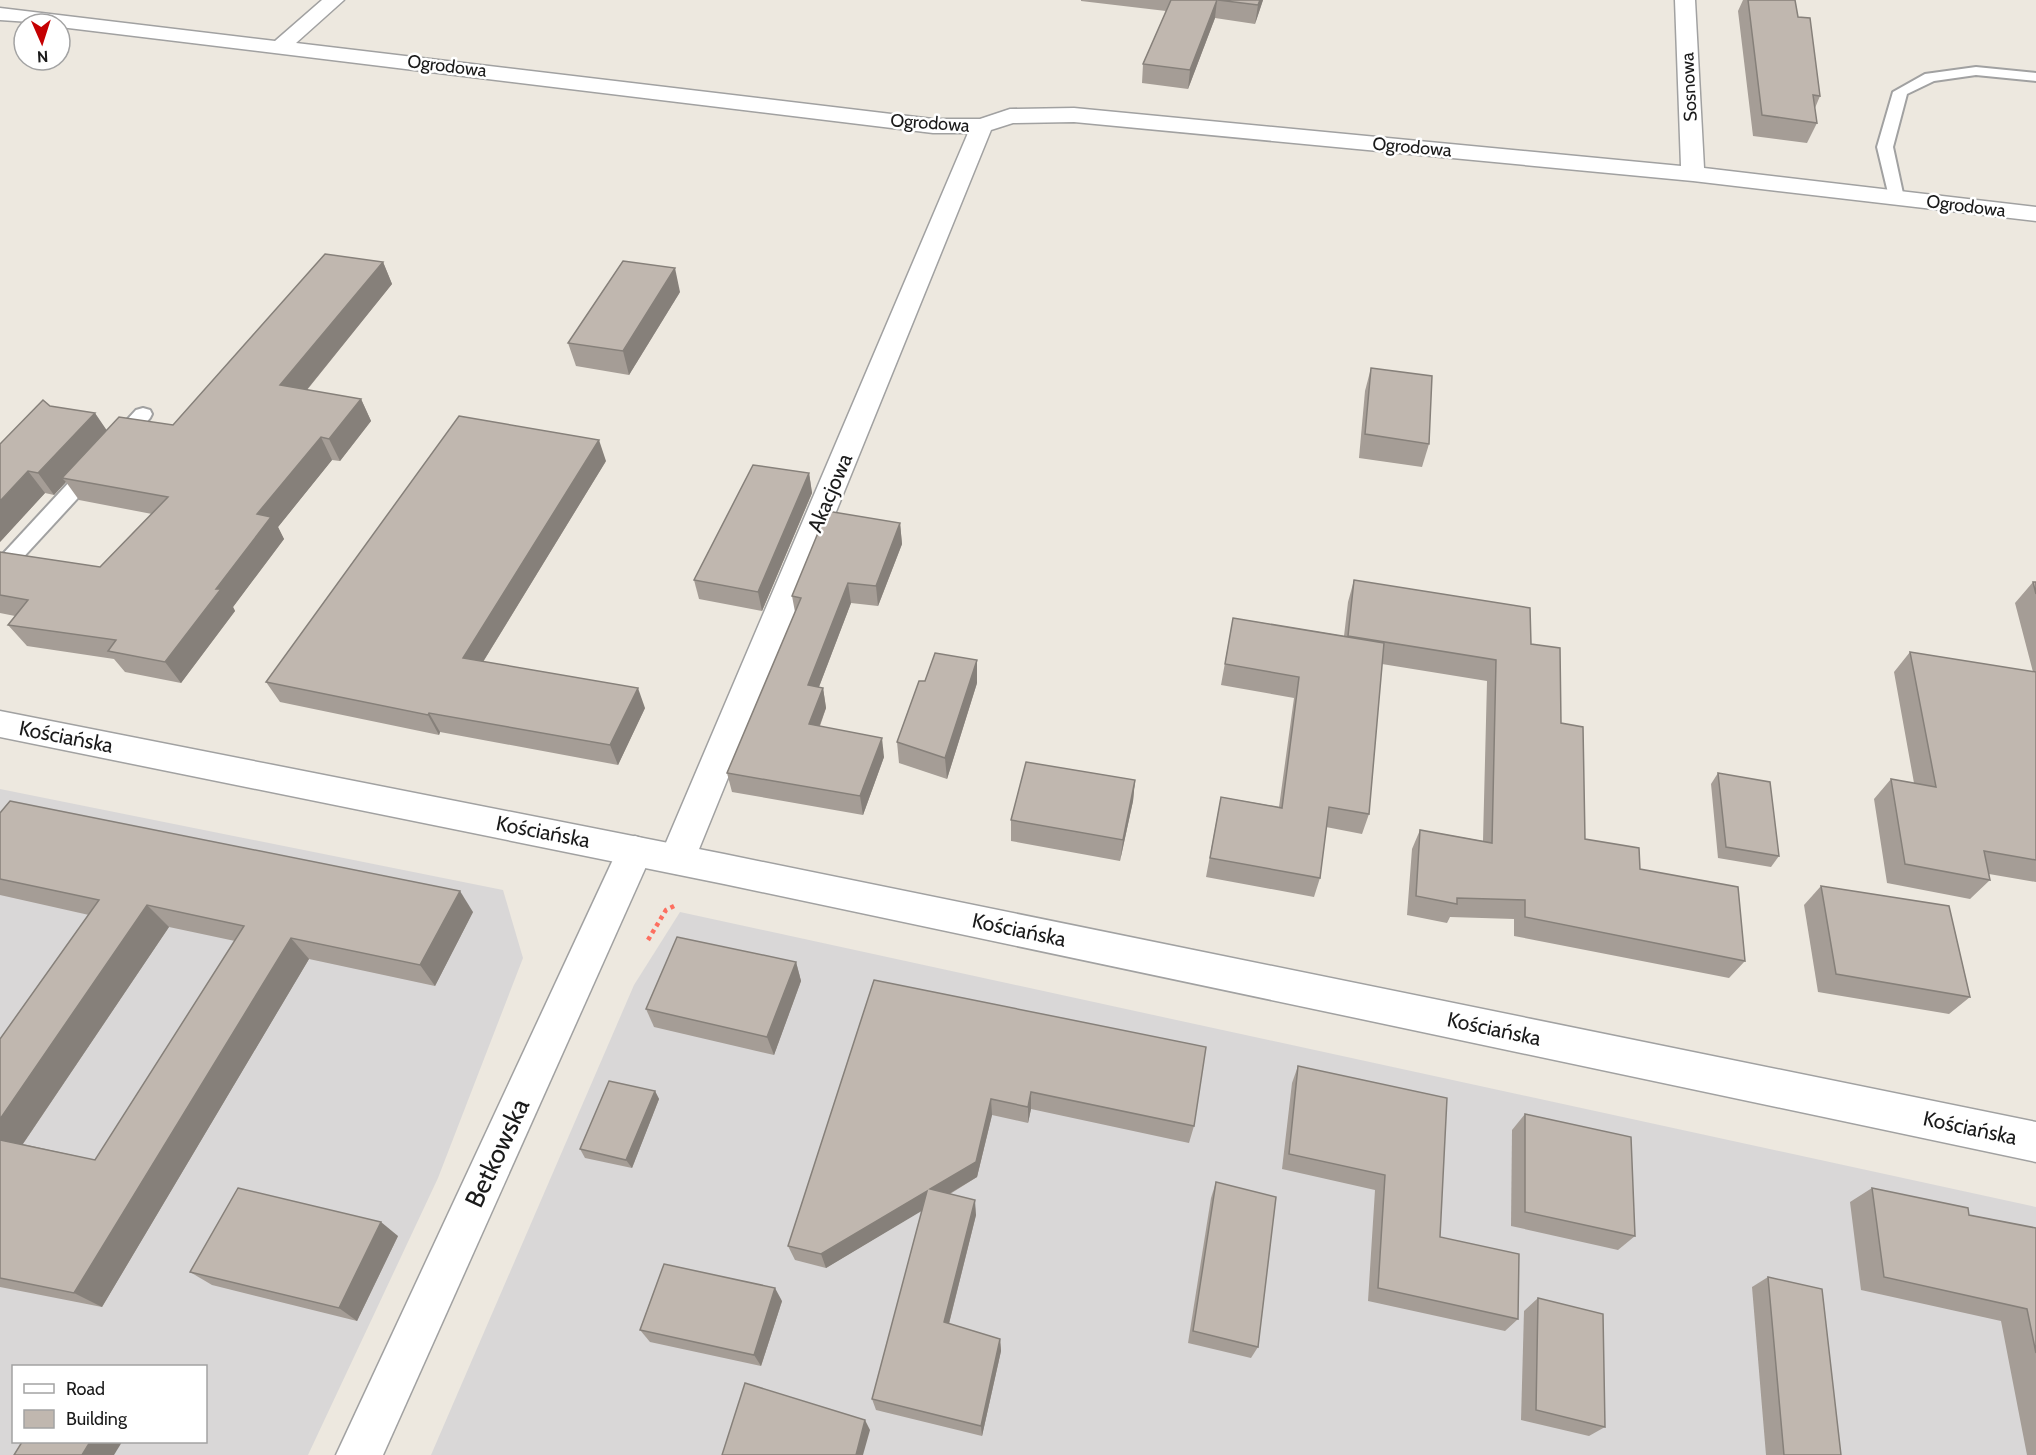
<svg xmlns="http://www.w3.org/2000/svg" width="2036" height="1455" viewBox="0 0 2036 1455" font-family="Cabin,sans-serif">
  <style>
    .residential { fill: #d9d7d7; fill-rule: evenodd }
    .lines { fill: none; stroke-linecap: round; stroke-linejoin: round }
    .service-casing { stroke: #a1a1a1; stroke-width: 4 }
    .minor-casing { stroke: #a1a1a1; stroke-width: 3 }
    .tertiary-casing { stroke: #a1a1a1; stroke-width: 3 }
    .path { stroke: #fd6f60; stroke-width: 4.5; stroke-dasharray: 4 4; stroke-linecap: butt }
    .service { fill: #fff; fill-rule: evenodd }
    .minor { fill: #fff; fill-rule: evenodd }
    .tertiary { fill: #fff; fill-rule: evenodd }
    .wall { fill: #a59d96; fill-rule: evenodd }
    .shaded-wall { fill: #86807a }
    .building { fill: #c0b7af; stroke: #86807a; stroke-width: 1.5 }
    .labels { text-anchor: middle; stroke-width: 5; stroke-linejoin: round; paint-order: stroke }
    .far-street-label { font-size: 18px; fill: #1a1a1a; stroke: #fff }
    .street-label { font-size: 21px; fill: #1a1a1a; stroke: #fff }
    .near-street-label { font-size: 26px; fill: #1a1a1a; stroke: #fff }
  </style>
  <rect width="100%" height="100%" fill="#ede8df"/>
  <g class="residential">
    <path d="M0,789L503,890L523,958L438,1178L308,1455H0ZM14,1366H206V1442H14Z"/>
    <polygon points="680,912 2036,1207 2036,1455 431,1455 634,985"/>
  </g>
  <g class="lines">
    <defs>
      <g id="service">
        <polygon points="1976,67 2036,73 2036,81 1976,75 1934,81 1907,94 1893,147 1904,198 1902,201 1890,201 1877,147 1893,92 1925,74"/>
        <path d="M143,408L150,410L152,414L150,418C140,430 129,450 112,446L110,441L112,436L136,410Z"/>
        <polygon points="92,463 99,465 102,470 99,475 7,575 0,578 0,557 85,465"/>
      </g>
      <g id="minor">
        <polygon points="322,0 344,0 296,43 933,119 980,119 1010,109 1074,108 1681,166 1675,0 1695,0 1704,168 2036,207 2036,221 1693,181 1074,122 1013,123 991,130 695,859 690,870 677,874 664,870 659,859 968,133 933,133 60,27 60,24 0,20 0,8 275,41"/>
        <polygon points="635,836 647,840 653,851 383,1455 336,1455 617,851 623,840"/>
      </g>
      <polygon id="tertiary" points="0,711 724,854 2036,1122 2036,1162 724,884 0,737"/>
    </defs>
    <use href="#service" class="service-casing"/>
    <use href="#minor" class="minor-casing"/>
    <use href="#tertiary" class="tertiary-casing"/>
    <polyline class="path" points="648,940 666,910 676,905"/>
    <use href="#service" class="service"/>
    <use href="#minor" class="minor"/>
    <use href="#tertiary" class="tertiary"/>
  </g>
  <g class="wall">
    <polygon points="1081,0 1263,0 1255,24 1215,18 1188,89 1142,83 1143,64 1166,11 1081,1"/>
    <polygon points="1743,0 1795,0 1798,17 1820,96 1815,108 1817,123 1807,143 1753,136 1738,11"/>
    <polygon points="383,262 392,284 307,390 361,399 371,421 340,461 332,460 278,527 284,539 233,607 235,611 181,683 125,672 114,659 27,646 8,625 15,616 0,613 0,552 100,567 152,514 79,500 66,482 54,495 45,493 0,542 50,406 106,430 173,425"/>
    <polygon points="680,292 629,375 576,366 568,343"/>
    <polygon points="1371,368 1429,444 1422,467 1359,458 1365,391"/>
    <polygon points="606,461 483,662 645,708 618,765 440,732 439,735 280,702 266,682"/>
    <polygon points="809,473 812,493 762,611 699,599 694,580"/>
    <polygon points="900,523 902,544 878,606 851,603 819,687 823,688 826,708 820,726 884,757 863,815 732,792 727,773 795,612 792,596"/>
    <polygon points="1354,580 1531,644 1561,723 1585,839 1640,869 1745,961 1729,978 1514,936 1514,919 1450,917 1447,923 1407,915 1412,849 1420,830 1483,841 1487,681 1382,664 1369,814 1362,834 1326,827 1320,878 1314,897 1206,877 1221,797 1279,807 1294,698 1221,685 1233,618 1344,636 1348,602"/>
    <polygon points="2033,582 2036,582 2036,882 1989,874 1990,880 1970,899 1887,883 1874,799 1891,779 1914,783 1894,672 1910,652 2033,672 2015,603"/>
    <polygon points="977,683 947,779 899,763 897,742"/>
    <polygon points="1718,773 1779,856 1771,867 1718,858 1711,784"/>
    <polygon points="1135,780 1133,801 1120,861 1011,841 1011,820"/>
    <path d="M0,813L473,912L435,986L309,959L102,1307L0,1287V1039L89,915L0,895ZM169,927L235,941L95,1160L23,1144Z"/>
    <polygon points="1821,886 1970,997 1949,1014 1818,992 1804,905"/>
    <polygon points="796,962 801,981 774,1055 654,1027 646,1009"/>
    <polygon points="874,980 1194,1126 1189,1143 1031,1109 1028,1123 992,1115 977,1177 950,1194 976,1215 949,1324 1000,1339 1001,1351 982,1436 876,1410 872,1399 922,1210 826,1268 795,1260 788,1246"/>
    <polygon points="1298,1066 1440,1237 1518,1319 1505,1331 1368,1301 1375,1190 1282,1169 1292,1083"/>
    <polygon points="655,1091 659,1099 632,1168 585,1158 580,1149"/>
    <polygon points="1525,1114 1635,1236 1618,1250 1511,1226 1512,1130"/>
    <polygon points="1216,1182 1258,1347 1251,1358 1188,1343 1211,1198"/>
    <polygon points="1872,1188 1969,1215 2036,1228 2036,1455 2027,1455 2001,1321 1861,1290 1850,1202"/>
    <polygon points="398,1236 357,1321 212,1285 190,1272"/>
    <polygon points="1768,1277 1841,1455 1766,1455 1752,1287"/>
    <polygon points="1538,1298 1605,1427 1589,1436 1521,1420 1524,1311"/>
    <polygon points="782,1301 761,1366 650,1342 640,1330"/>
  </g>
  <g class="shaded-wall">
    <polygon points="1217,0 1215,18 1188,89 1190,70"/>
    <polygon points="1260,0 1263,0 1255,24 1258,5"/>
    <polygon points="383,262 392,284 292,408 280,385"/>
    <polygon points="675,268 680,292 629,375 623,351"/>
    <polygon points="361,399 371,421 340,461 329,439"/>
    <polygon points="95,413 110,435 62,478 66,482 54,495 38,473"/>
    <polygon points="321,437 332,460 278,527 284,539 233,607 235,611 181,683 165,662 216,589 257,514"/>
    <polygon points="599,440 606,461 473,678 463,658"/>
    <polygon points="28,471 45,493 0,542 0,501"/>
    <polygon points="809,473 812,493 762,611 758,592"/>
    <polygon points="900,523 902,544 878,606 876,586"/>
    <polygon points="848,583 851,603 812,705 808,685"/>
    <polygon points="977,660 977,683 947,779 945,758"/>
    <polygon points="638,688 645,708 618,765 610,745"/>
    <polygon points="823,688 826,708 813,743 809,724"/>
    <polygon points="429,713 440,732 439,735 428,715"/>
    <polygon points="882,738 884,757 863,815 860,796"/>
    <polygon points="1135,780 1133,801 1120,861 1123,840"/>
    <polygon points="460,891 473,912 435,986 420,965"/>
    <polygon points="147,905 169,927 16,1154 0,1145 0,1119"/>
    <polygon points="291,938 309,959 102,1307 74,1293"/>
    <polygon points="796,962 801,981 774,1055 767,1037"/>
    <polygon points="655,1091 659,1099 632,1168 626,1160"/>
    <polygon points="1031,1092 1031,1109 1028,1123 1028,1107"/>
    <polygon points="991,1099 992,1115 977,1177 932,1204 930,1189"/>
    <polygon points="927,1191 930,1206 826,1268 821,1254"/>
    <polygon points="975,1200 976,1215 946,1335 944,1322"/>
    <polygon points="381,1222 398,1236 357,1321 339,1308"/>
    <polygon points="775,1288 782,1301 761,1366 754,1355"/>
    <polygon points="1000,1339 1001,1351 982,1436 981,1426"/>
    <polygon points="865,1420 870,1430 863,1455 856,1455"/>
    <polygon points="90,1442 122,1442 114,1455 82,1455"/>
  </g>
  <g class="building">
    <polygon points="1171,0 1217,0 1190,70 1143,64"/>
    <polygon points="1218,0 1260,0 1258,5"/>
    <polygon points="1748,0 1795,0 1798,17 1810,18 1820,96 1813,95 1817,123 1762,115"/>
    <polygon points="325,254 383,262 280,385 361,399 329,439 321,437 257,514 271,517 216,589 221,589 165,662 108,651 116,640 8,625 28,600 0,595 0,552 100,567 168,497 62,478 119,417 173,425"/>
    <polygon points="623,261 675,268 623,351 568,343"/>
    <polygon points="1371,368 1432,376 1429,444 1365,434"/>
    <polygon points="43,400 50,406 95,413 38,473 28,471 0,501 0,444"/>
    <polygon points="459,416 599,440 463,658 638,688 610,745 429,713 428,715 266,682"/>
    <polygon points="753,465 809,473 758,592 694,580"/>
    <polygon points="827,511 900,523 876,586 848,583 808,685 823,688 809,724 882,738 860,796 727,773 801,598 792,596"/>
    <polygon points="1354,580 1530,608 1531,644 1560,648 1561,723 1583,727 1585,839 1639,848 1640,869 1738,887 1745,961 1525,917 1525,900 1457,898 1457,904 1416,896 1420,830 1492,843 1496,660 1348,636"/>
    <polygon points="2033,582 2036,582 2036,594"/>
    <polygon points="1233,618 1384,643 1369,814 1329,807 1320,878 1210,858 1221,797 1282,808 1299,677 1225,664"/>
    <polygon points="1910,652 2036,672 2036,860 1984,851 1990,880 1905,864 1891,779 1936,787"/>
    <polygon points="935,653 977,660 945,758 897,742 919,681 925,681"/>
    <polygon points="1026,762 1135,780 1123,840 1011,820"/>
    <polygon points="1718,773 1770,782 1779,856 1726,847"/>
    <polygon points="10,801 460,891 420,965 291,938 74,1293 0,1278 0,1140 95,1160 244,926 147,905 0,1119 0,1039 99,900 0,879 0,813"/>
    <polygon points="1821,886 1949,906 1970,997 1836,974"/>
    <polygon points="677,937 796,962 767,1037 646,1009"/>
    <polygon points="874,980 1206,1047 1194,1126 1031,1092 1028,1107 991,1099 976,1162 930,1189 975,1200 944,1322 1000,1339 981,1426 872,1399 927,1191 821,1254 788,1246"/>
    <polygon points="1298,1066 1447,1098 1440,1237 1519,1254 1518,1319 1378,1288 1385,1175 1289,1154"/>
    <polygon points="609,1081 655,1091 626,1160 580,1149"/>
    <polygon points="1525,1114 1631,1137 1635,1236 1525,1212"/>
    <polygon points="1216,1182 1276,1197 1258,1347 1193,1331"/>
    <polygon points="238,1188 381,1222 339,1308 190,1272"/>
    <polygon points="1872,1188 1968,1208 1969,1215 2036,1228 2036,1353 2027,1309 1884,1277"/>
    <polygon points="664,1264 775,1288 754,1355 640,1330"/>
    <polygon points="1768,1277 1822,1289 1841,1455 1784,1455"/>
    <polygon points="1538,1298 1603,1314 1605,1427 1536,1410"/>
    <polygon points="745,1383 865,1420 856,1455 722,1455"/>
    <polygon points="22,1442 90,1442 82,1455 14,1455"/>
  </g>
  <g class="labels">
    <g class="far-street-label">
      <text transform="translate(447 66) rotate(7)" y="6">Ogrodowa</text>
      <text transform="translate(1689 87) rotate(-93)" y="6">Sosnowa</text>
      <text transform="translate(930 123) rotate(4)" y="6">Ogrodowa</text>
      <text transform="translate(1412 147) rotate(5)" y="6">Ogrodowa</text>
      <text transform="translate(1966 206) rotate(7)" y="6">Ogrodowa</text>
    </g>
    <g class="street-label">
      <text transform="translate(830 493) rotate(-67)" y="7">Akacjowa</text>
      <text transform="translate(66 737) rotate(11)" y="7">Kościańska</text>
      <text transform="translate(543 832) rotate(11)" y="7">Kościańska</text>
      <text transform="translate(1019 930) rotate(12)" y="7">Kościańska</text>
      <text transform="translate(1494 1029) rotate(12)" y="7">Kościańska</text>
      <text transform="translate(1970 1128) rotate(12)" y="7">Kościańska</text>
    </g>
    <g class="near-street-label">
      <text transform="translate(497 1153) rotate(-65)" y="9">Betkowska</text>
    </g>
  </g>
  <rect x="12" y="1365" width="195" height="78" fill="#ffffff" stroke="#a3a3a3" stroke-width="1.5"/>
  <rect x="24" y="1384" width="30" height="9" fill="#ffffff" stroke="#a3a3a3" stroke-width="1.5"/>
  <text x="66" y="1395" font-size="18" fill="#1a1a1a">Road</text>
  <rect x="24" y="1410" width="30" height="18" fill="#c0b7af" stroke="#a3a3a3" stroke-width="1.5"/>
  <text x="66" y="1425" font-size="18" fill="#1a1a1a">Building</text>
  <g transform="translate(42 42) rotate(177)"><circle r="28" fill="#ffffff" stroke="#a3a3a3" stroke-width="1.5"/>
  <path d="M0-4.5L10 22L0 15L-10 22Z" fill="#c50002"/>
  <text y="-9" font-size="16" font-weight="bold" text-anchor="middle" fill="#1a1a1a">N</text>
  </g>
</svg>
